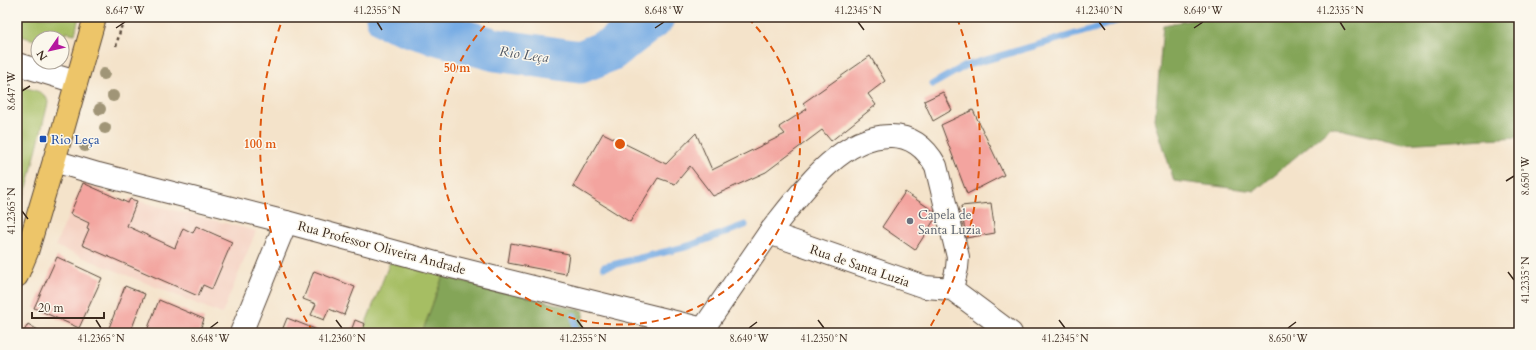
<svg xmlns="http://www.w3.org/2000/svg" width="1536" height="350" viewBox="0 0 1536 350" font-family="Cardo,serif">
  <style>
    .built { fill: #f5d2c3 }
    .green { fill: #a6be63; stroke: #707440 }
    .forest { fill: #84a559; stroke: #60683c }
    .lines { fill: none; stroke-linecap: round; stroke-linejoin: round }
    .stream { stroke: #76abe4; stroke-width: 7 }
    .river { stroke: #76abe4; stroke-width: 43 }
    .building { fill: #f3a49f }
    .minor-casing { stroke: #574638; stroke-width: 24 }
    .major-casing { stroke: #574638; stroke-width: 24 }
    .path { stroke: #574638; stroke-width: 2.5; stroke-dasharray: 3 3; stroke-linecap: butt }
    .minor { stroke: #fff; stroke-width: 22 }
    .major { stroke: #edc569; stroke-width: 22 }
    .tree { fill: #a09577 }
    .ticks { fill: none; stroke: #3b2a1e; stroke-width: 1.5 }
    .ring { fill: none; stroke: #df570d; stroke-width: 2; stroke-dasharray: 7 5 }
    .transit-dot { fill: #1a4fb4; stroke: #fbf7ec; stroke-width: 1.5 }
    .worship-dot { fill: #6b7280; stroke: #fbf7ec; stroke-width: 1.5 }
    .labels { text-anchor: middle; stroke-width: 3; stroke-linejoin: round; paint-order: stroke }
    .transit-label { font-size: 13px; fill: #164399; stroke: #fbf7ec; text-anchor: start }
    .worship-label { font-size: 13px; fill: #5b616d; stroke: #fbf7ec; text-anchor: start }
    .street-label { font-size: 13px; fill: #3b2a1e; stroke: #fbf7ec }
    .water-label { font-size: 14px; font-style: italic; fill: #505763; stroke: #fbf7ec }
    .centre { fill: #df570d; stroke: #fbf7ec; stroke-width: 2 }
    .ring-label { font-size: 12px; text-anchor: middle; font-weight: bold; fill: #df570d; stroke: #fbf7ec; stroke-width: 3; stroke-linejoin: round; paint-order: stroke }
    .neatline { fill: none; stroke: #3b2a1e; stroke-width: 1.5 }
    .ticks-label { font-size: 10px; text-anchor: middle; fill: #3b2a1e }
  </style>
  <rect width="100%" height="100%" fill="#fbf7ec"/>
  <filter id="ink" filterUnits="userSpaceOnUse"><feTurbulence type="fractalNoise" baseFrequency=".025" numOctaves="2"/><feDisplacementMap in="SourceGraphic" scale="8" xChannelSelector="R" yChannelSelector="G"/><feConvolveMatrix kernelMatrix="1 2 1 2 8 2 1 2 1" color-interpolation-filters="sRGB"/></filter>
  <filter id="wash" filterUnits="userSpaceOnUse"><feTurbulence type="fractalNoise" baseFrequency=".012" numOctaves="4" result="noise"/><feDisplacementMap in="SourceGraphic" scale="16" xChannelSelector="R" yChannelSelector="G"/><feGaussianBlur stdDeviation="0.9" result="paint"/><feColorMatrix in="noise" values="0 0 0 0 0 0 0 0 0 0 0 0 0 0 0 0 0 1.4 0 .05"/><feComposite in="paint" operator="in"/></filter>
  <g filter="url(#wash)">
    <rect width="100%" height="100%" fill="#f4e3ca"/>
    <polygon class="built" points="83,183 128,203 130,199 256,231 222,314 55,246"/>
    <g class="green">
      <polygon points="17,17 79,17 75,34 66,32 62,49 62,38 38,38 38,41 17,35"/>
      <path d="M17,86C28,89 47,90 48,103L28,184L17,217Z"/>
      <polygon points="390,262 443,276 422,333 362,333"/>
    </g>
    <g class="forest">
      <polygon points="1209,17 1519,17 1519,137 1403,144 1331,127 1255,191 1174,181 1155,120 1163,25"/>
      <polygon points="443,276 584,311 582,323 586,333 422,333"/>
    </g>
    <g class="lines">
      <g class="stream">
        <polyline points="933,84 965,66 1093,29 1127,17"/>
        <polyline points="604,267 689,246 745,225"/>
        <polyline points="574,316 576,333"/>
      </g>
      <polyline class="river" points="387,17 417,28 496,50 580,62 610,50 653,17"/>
    </g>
    <g id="blocks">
      <g class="building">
        <polygon points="870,56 885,81 868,94 876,105 831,141 822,130 766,172 713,196 690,166 675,184 658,178 630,222 573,186 603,133 666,164 696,133 712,170 785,134 779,127 807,109 803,103"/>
        <polygon points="943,92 952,110 933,121 924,101"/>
        <polygon points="973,110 1004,175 967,194 941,125"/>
        <polygon points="83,183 128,203 130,199 137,201 127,226 175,248 183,228 193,233 196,226 232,242 212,289 203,285 198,296 82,245 89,229 87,228 89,223 70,214"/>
        <polygon points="905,192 938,214 915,250 882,227"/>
        <polygon points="991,203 995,233 966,238 961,206"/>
        <polygon points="511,243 569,254 566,274 508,263"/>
        <polygon points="57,257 102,278 79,328 34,308"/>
        <polygon points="314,271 355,287 344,315 329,309 324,320 311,315 316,304 303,299"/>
        <polygon points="125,286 145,294 130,333 107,333"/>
        <polygon points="159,300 204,319 199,333 146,333"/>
        <polygon points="287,318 325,333 281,333"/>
        <polygon points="355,320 365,324 362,333 351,331"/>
        <polygon points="28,324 43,333 23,333"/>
      </g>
    </g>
  </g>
  <g filter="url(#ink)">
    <use href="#blocks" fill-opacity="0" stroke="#574638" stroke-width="1"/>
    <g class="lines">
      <defs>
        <g id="minor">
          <polyline points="17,64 76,82"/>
          <polyline points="54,161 98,174 286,222 436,263 703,329 709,333"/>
          <path d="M952,289L957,268L958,257L936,166C926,148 912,136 891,136C839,135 798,197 769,233L925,287L952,289L1011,333"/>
          <polyline points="703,329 769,233"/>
          <polyline points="241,333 286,222"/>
        </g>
        <polyline id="major" points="17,276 27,252 54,161 95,17"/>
      </defs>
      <use href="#minor" class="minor-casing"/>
      <use href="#major" class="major-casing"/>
      <polyline class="path" points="116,46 124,17"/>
      <use href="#minor" class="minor"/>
      <use href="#major" class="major"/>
    </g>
    <g class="tree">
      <circle cx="104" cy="74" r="6"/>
      <circle cx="113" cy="96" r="6"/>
      <circle cx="100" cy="109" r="6"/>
      <circle cx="105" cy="128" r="6"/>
      <circle cx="85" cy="146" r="6"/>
    </g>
  </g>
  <path class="ticks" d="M377,22L382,30M858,22L864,30M1099,22L1105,30M1340,22L1345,30M116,28L125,22M655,28L664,22M1194,28L1203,22M22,91L30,86M1506,181L1514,176M22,211L28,219M1508,272L1514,280M96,320L101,328M336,320L342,328M577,320L583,328M818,320L824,328M1059,320L1065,328M210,328L218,322M749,328L757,322M1288,328L1296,322"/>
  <g class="ring">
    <path d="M748 18A180 180 0 1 1 492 18"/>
    <path d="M313 332A360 360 0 0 1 283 18M957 18A360 360 0 0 1 927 332"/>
  </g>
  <rect class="transit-dot" x="39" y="135" width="8" height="8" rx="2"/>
  <circle class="worship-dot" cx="910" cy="221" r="4"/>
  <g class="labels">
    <g class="transit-label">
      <text x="51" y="144">Rio Leça</text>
    </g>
    <g class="worship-label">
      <text x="918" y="219">Capela de<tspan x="918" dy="15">Santa Luzia</tspan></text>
    </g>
    <g class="street-label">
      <text transform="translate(382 247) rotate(15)" y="5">Rua Professor Oliveira Andrade</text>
      <text transform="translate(860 265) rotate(19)" y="5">Rua de Santa Luzia</text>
    </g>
    <g class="water-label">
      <text transform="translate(524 54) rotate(8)" y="5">Rio Leça</text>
    </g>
  </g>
  <circle cx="620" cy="144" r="6" class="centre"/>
  <g class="ring-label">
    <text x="457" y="72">50 m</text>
    <text x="260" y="148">100 m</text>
  </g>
  <rect width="1536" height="350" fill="none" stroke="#fbf7ec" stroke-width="44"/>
  <g transform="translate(50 50) rotate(236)"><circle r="19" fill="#fbf7ec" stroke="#aea59a"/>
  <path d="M0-3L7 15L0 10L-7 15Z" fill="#b5179e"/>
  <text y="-6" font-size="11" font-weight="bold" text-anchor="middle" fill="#3b2a1e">N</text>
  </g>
  <path d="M32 312v6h72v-6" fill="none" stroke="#3b2a1e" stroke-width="2"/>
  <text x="38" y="312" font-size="12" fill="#3b2a1e" stroke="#fbf7ec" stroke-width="3" paint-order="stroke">20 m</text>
  <rect x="22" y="22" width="1492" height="306" class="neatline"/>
  <g class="ticks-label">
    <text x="125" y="14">8.647°W</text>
    <text x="377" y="14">41.2355°N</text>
    <text x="664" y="14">8.648°W</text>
    <text x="858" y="14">41.2345°N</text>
    <text x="1099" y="14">41.2340°N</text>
    <text x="1203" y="14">8.649°W</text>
    <text x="1340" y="14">41.2335°N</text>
    <text transform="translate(11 91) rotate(-90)" y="4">8.647°W</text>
    <text transform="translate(1525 176) rotate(-90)" y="4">8.650°W</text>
    <text transform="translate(11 211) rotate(-90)" y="4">41.2365°N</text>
    <text transform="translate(1525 280) rotate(-90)" y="4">41.2335°N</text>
    <text x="101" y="342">41.2365°N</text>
    <text x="210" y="342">8.648°W</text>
    <text x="342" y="342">41.2360°N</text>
    <text x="583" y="342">41.2355°N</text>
    <text x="749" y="342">8.649°W</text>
    <text x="824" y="342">41.2350°N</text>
    <text x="1065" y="342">41.2345°N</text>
    <text x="1288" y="342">8.650°W</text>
  </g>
</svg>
